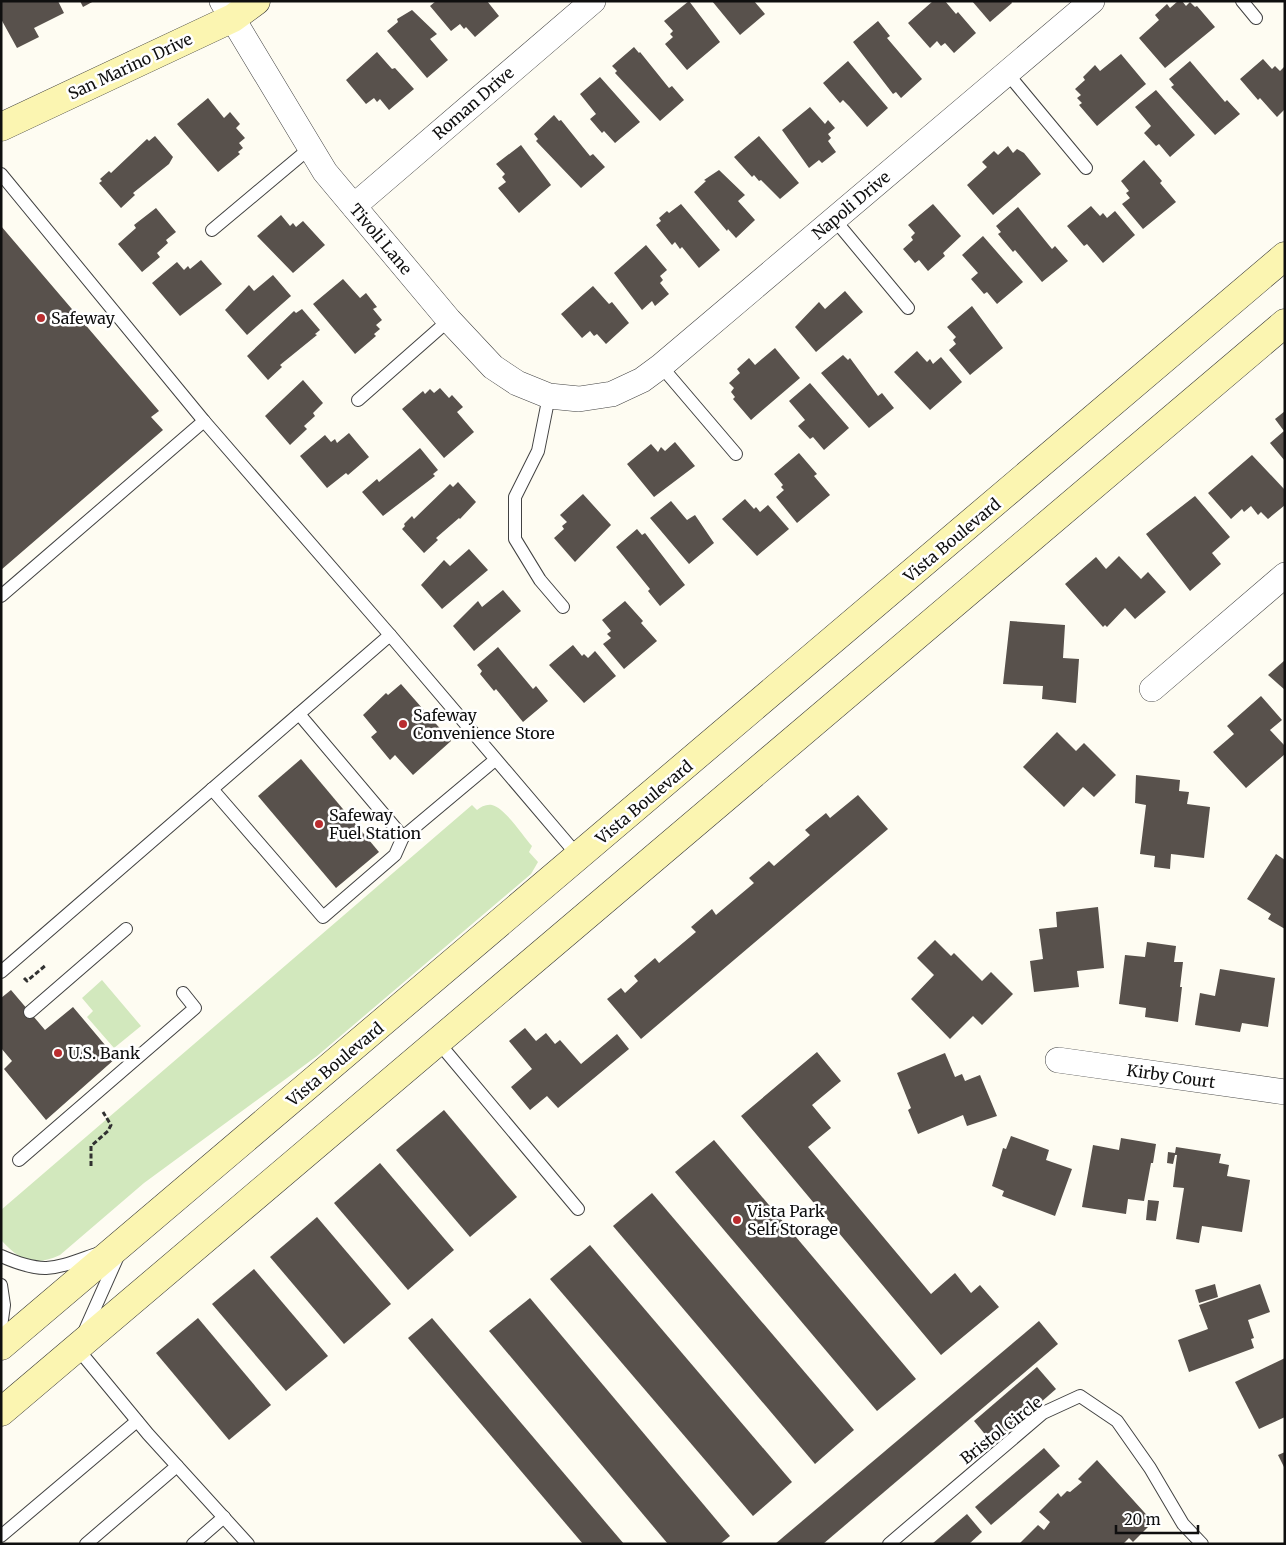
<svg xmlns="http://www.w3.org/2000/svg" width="1286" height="1545" viewBox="0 0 1286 1545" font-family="Merriweather,serif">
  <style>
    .green { fill: #d2e8bd }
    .building { fill: #58514c }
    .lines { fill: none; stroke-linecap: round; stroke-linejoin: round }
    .lane-casing { stroke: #424242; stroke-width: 14 }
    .street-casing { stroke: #424242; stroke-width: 26 }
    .secondary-casing { stroke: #313131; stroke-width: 29 }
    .path { stroke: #313131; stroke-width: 3; stroke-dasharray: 5 2.5; stroke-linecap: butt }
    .lane { stroke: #fff; stroke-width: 12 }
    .street { stroke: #fff; stroke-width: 25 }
    .secondary { stroke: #fbf5b1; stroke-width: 28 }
    .poi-dot { fill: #b92d2f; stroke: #fff; stroke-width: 2 }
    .labels { text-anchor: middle; stroke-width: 5; stroke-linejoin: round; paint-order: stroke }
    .street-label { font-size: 16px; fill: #0f0f0f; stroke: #fff }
    .poi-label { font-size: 16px; fill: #0f0f0f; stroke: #fff; text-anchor: start }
  </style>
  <rect width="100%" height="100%" fill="#fefcf2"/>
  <g class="green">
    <path d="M472,805L477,810C481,807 486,804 492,805C505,808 523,836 532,846L529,852L538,862L531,874L317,1056L144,1183L60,1255C34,1267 20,1261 1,1240V1210Z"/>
    <polygon points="102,980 141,1026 114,1048 87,1017 93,1011 82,998"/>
  </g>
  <g class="building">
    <polygon points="1,1 58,1 64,13 34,28 39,37 17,48 1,19"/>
    <polygon points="80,1 94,1 83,7"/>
    <polygon points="436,1 487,1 499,16 475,37 466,27 464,29 460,24 451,31 430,6"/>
    <polygon points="689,1 720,42 687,70 665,44 673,37 670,34 673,31 664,21"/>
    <polygon points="712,1 754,1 765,14 740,35"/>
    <polygon points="933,1 945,1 956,14 958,12 976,33 954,53 945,43 941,46 937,41 930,48 908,23"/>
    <polygon points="972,1 1011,1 1012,3 990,22"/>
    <polygon points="1178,1 1182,1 1186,6 1190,2 1195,7 1197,6 1215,27 1165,68 1139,38 1159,20 1155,15 1167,4 1170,8"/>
    <polygon points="412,10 437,34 430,39 448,60 427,78 387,31 398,22 397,19"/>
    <polygon points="878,21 890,36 887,38 922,79 901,98 896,92 893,94 853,42"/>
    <polygon points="634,47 639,53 640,52 669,88 672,86 684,100 660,121 615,73 617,71 612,66"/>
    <polygon points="377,52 392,69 395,68 414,89 389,110 380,99 377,102 374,98 366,104 346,80"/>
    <polygon points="1121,54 1146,84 1097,126 1079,105 1082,103 1077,98 1081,95 1075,89 1085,80 1083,77 1095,65 1100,71"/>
    <polygon points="1263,59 1272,69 1275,66 1280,71 1285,66 1285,109 1277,117 1260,98 1258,100 1240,79"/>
    <polygon points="848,61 888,108 867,127 849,106 843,100 840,103 823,83"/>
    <polygon points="1190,61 1225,102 1227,100 1240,114 1215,135 1171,87 1174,85 1169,79"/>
    <polygon points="600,77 640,122 615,143 604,131 602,133 590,119 596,114 580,94"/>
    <polygon points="1156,90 1195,135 1170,157 1159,144 1156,146 1144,133 1151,126 1135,107"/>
    <polygon points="208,98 224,118 230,112 240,124 236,128 245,138 239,143 243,148 238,152 240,154 218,172 177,124"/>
    <polygon points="810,107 825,124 828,120 835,128 828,134 831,138 828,141 836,152 822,163 819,160 809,168 782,130"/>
    <polygon points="554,115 559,121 561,120 590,156 593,154 605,167 581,188 536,141 538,139 534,134"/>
    <polygon points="155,136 173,157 169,164 133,193 135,195 121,208 99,183 102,181 100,179 109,171 111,173 147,139 149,141"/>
    <polygon points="759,136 799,183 780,199 761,180 759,181 754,175 752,177 734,157"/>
    <polygon points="521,145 551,185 519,213 498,188 506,182 502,177 505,174 496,164"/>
    <polygon points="1008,146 1013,153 1017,149 1024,153 1041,174 993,215 967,185 987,167 982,162 994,151 998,155"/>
    <polygon points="1144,160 1162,181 1160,183 1176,202 1143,229 1122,204 1130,198 1126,193 1129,191 1121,181"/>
    <polygon points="719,170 745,195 738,201 755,220 736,238 728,229 727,231 694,192 706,181 704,180"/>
    <polygon points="681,204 720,250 699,268 682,247 680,249 675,242 672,245 656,225 661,221 659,218 667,211 669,213"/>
    <polygon points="933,204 961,236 943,253 945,256 928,271 919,260 915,263 903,249 913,240 911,237 915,233 908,225"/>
    <polygon points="1091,206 1100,216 1103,213 1107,218 1115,211 1135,235 1103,263 1087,244 1084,246 1067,226"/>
    <polygon points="1018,207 1052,249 1055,246 1068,261 1042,282 1015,250 1013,252 998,234 1001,232 996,226"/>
    <polygon points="156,208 176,232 166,240 168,243 157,253 160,257 142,272 118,244 136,228 134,225"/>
    <polygon points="281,215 290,226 293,223 296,227 303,221 325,245 293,273 257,236"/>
    <polygon points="1,226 159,411 151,417 163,430 1,570"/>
    <polygon points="983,236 1023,282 997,304 987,292 984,294 971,279 978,273 962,255"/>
    <polygon points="646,245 667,270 660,276 663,280 660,283 669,294 655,306 652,301 642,310 614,273"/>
    <polygon points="201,260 222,284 180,316 152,283 177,262 184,270 188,266 190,269"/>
    <polygon points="273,275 291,296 247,335 225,310 249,285 254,291"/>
    <polygon points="343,279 360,298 366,293 377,307 373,309 382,320 376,325 380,329 374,334 376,336 355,354 313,304"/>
    <polygon points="593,286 609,304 612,302 629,323 606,344 597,334 594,336 590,331 582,338 561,314"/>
    <polygon points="845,291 863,312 816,352 795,327 819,302 825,309"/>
    <polygon points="972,306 1003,348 970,375 949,350 956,344 953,340 956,337 947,327"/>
    <polygon points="302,309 320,330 315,334 317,335 280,365 282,367 268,380 247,356 294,311 296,313"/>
    <polygon points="775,348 800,378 751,420 733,399 735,397 731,392 734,388 729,383 740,373 737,369 749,358 755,365"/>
    <polygon points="917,351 927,362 930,359 933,364 941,357 962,382 930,410 894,372"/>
    <polygon points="843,355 848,360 850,358 878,396 882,393 894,408 869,428 821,373"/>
    <polygon points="303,380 323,403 313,413 315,416 304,426 307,429 290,445 265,416"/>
    <polygon points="810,383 849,428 824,450 813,437 810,439 798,426 805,420 789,401"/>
    <polygon points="440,388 449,398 452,395 463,407 457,412 474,432 444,458 402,409 423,391 425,394 430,389 434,393"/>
    <polygon points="1285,411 1285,461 1270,443 1284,431 1275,419"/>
    <polygon points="349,433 369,457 348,475 346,473 327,488 300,456 325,435 331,442 335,439 337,443"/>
    <polygon points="675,442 695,466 654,497 627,464 651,444 658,452 661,447 665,451"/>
    <polygon points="420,448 438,470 433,474 435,476 383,516 362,492 377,479 379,482"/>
    <polygon points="799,453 817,474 814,476 830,495 797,523 776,497 784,490 781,487 783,485 774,474"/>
    <polygon points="1252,455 1285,490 1285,505 1268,519 1261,512 1258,515 1251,506 1244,512 1242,509 1231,519 1208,493"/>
    <polygon points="458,482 476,502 460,519 459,518 436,538 438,540 424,553 402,529 405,526 404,524 412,516 414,519 450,484 453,487"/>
    <polygon points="583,494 611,525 575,562 554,538 564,529 562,526 567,522 560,515"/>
    <polygon points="1195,496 1230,537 1212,553 1221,564 1190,591 1146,534"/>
    <polygon points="745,499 754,509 756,507 760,512 768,505 789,529 757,556 722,519"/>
    <polygon points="671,501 687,520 695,515 714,543 689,564 650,518"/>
    <polygon points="637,529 642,535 645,533 685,585 660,606 648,591 650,589 616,547"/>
    <polygon points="469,549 488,570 442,609 421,585 444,560 450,566"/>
    <polygon points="1119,556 1141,579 1148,572 1166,592 1135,619 1125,608 1107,627 1105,625 1103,627 1065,584 1096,557 1106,569"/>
    <polygon points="503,590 521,611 474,651 453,626 478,601 482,607"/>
    <polygon points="625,601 643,621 641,623 657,641 624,669 603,644 611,638 607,634 611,631 602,620"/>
    <polygon points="1010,621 1065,625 1063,658 1079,659 1076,703 1042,699 1043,686 1003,684"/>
    <polygon points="573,645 582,656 584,654 588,658 595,651 616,676 584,703 549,665"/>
    <polygon points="498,647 533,689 536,686 548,701 523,722 496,689 494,691 480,674 482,671 477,665"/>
    <polygon points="1285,660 1285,690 1268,675"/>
    <polygon points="401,684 451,741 413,775 395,755 390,760 371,737 377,732 363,715 386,693 388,695"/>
    <polygon points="1261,696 1282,720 1270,730 1285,746 1285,754 1246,788 1213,752 1234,734 1227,726"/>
    <polygon points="1057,732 1076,751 1084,743 1116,775 1094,797 1083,787 1064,807 1023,767"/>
    <polygon points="301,759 379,852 336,888 258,796"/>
    <polygon points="1136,775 1180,780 1179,791 1189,792 1187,804 1210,807 1204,858 1171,854 1170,869 1154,867 1155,856 1140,854 1146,805 1135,803"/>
    <polygon points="858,795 888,829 641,1039 607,999 621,988 625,993 638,981 634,976 655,958 659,963 696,932 691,927 712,909 716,915 754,883 749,878 769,861 774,866 810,835 805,830 826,813 830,818"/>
    <polygon points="1276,854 1285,860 1285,929 1268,919 1271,914 1247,899"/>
    <polygon points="1098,907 1104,968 1077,971 1079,987 1034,992 1030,961 1043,959 1039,929 1057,927 1056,912"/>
    <polygon points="935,940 951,956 954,953 982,981 991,972 1013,994 982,1025 973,1016 950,1039 911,999 934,975 917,958"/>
    <polygon points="1147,942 1176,946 1174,962 1183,962 1180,987 1182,987 1178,1022 1145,1017 1146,1008 1119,1004 1125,955 1145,957"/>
    <polygon points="1220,969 1275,978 1268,1027 1242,1023 1240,1032 1195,1025 1200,993 1215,996"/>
    <polygon points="11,990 45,1030 73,1007 116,1058 46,1120 4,1069 12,1061 1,1048 1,998"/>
    <polygon points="525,1028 536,1041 546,1033 555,1044 560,1040 581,1064 617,1034 629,1049 558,1108 547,1096 530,1110 511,1087 532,1069 509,1041"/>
    <polygon points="817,1052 841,1081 812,1105 831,1128 808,1147 931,1294 955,1273 971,1293 980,1285 999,1307 941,1355 741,1116"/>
    <polygon points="945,1053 955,1077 962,1074 965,1081 980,1075 997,1116 967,1126 963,1115 918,1134 908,1110 911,1108 897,1073"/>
    <polygon points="444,1110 517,1197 470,1237 396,1150"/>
    <polygon points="1011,1136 1049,1150 1046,1160 1072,1169 1055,1216 1002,1196 1004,1191 992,1186 1003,1148 1006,1149"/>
    <polygon points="1121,1138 1156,1144 1153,1163 1151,1163 1144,1201 1128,1199 1126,1214 1082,1207 1093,1145 1119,1150"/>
    <polygon points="714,1140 916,1379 877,1411 675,1172"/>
    <polygon points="1176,1147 1221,1154 1219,1163 1229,1165 1227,1176 1250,1180 1242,1232 1202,1226 1199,1243 1176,1239 1184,1188 1173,1187 1177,1155 1175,1155 1173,1164 1167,1163 1168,1152 1175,1153"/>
    <polygon points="380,1163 454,1250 408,1290 334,1203"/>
    <polygon points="652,1193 854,1430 815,1464 613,1226"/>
    <polygon points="1148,1200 1159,1201 1156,1221 1146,1220"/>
    <polygon points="317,1217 391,1304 344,1344 270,1257"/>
    <polygon points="590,1245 792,1482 753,1516 550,1279"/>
    <polygon points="254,1269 328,1356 286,1391 212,1304"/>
    <polygon points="1215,1284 1218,1297 1199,1303 1195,1290"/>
    <polygon points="1260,1284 1270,1312 1248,1320 1254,1338 1251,1339 1254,1348 1189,1372 1178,1340 1208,1329 1199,1305"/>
    <polygon points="530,1298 730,1536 720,1544 668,1544 489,1331"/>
    <polygon points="198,1318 271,1405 229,1440 156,1353"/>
    <polygon points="432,1318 624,1544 583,1544 408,1338"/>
    <polygon points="1039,1321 1058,1344 823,1544 775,1544"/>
    <polygon points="1285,1358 1285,1417 1259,1429 1235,1382"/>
    <polygon points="1037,1367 1056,1389 993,1444 974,1421"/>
    <polygon points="1044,1448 1060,1466 991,1525 975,1507"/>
    <polygon points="1285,1452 1285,1469 1278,1455"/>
    <polygon points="1097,1460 1153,1522 1133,1542 1129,1538 1123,1544 1019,1544 1038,1525 1044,1530 1050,1522 1039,1512 1058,1493 1061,1497 1067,1491 1070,1492 1082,1482 1078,1479"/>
    <polygon points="967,1514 982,1532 969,1544 932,1544"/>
  </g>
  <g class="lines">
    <defs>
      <g id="lane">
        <polyline points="1242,1 1256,18"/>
        <polyline points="1007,73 1086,168"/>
        <polyline points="1,174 204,421 390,635"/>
        <polyline points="834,219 908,308"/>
        <polyline points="212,230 310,148"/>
        <polyline points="661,366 736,454"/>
        <polyline points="549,396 538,451 515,497 515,539 540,580 563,607"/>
        <polyline points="358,400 449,320"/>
        <polyline points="1,596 204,421"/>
        <polyline points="299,714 403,837 495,760"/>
        <polyline points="212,789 323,917 395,855 403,837"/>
        <polyline points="1,972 390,635 579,857"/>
        <polyline points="30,1012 126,929"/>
        <polyline points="438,1042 578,1209"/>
        <polyline points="19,1160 195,1008 183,993"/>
        <path d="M1,1256C46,1276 56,1268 99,1253"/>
        <polyline points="118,1256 77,1348 148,1434 248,1544"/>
        <polyline points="1,1285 4,1305 1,1327"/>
        <polyline points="1,1536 137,1421"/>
        <polyline points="86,1544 177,1466"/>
        <polyline points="193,1544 224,1517"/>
        <polyline points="889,1544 1043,1413 1080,1396 1117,1421 1150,1468 1183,1524 1202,1544"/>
      </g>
      <g id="street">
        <polyline points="222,1 325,172 449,320 493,367 517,383 549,396 579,399 612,394 642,380 661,366 1092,1"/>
        <polyline points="354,206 593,1"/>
        <polyline points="1152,689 1285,575"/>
        <polyline points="1058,1060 1285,1092"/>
      </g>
      <g id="secondary">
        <polyline points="1,127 233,18 256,1"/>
        <polyline points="1,1346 1285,256"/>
        <polyline points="1,1412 1285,323"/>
      </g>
    </defs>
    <use href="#lane" class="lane-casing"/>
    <use href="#street" class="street-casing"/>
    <use href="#secondary" class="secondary-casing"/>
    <g class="path">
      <polyline points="24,978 27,981 46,965"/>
      <polyline points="91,1166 91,1146 108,1131 111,1125 103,1112"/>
    </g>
    <use href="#lane" class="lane"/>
    <use href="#street" class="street"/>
    <use href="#secondary" class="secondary"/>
  </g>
  <g class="poi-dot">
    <circle cx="41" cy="318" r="5"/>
    <circle cx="403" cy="724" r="5"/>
    <circle cx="319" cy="824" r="5"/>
    <circle cx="58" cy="1053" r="5"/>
    <circle cx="737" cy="1220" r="5"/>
  </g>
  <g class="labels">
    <g class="street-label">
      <text transform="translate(130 66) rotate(-25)" y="6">San Marino Drive</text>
      <text transform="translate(473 103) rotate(-41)" y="6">Roman Drive</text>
      <text transform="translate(851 205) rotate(-40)" y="6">Napoli Drive</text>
      <text transform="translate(381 239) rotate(50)" y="6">Tivoli Lane</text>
      <text transform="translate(952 540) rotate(-40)" y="6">Vista Boulevard</text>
      <text transform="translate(644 802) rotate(-40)" y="6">Vista Boulevard</text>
      <text transform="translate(335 1064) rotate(-40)" y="6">Vista Boulevard</text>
      <text transform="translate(1171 1076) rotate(8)" y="6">Kirby Court</text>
      <text transform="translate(1001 1430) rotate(-38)" y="6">Bristol Circle</text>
    </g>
    <g class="poi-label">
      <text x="51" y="324">Safeway</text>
      <text x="413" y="721">Safeway<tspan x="413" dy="18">Convenience Store</tspan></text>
      <text x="329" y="821">Safeway<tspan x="329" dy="18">Fuel Station</tspan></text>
      <text x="68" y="1059">U.S. Bank</text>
      <text x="747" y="1217">Vista Park<tspan x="747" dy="18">Self Storage</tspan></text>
    </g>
  </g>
  <rect width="1286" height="1545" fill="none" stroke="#0f0f0f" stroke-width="5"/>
  <path d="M1116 1525v8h82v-8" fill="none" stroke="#0f0f0f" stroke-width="2.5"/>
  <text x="1124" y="1525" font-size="15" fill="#0f0f0f" stroke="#ffffff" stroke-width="4" paint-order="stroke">20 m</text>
</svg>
